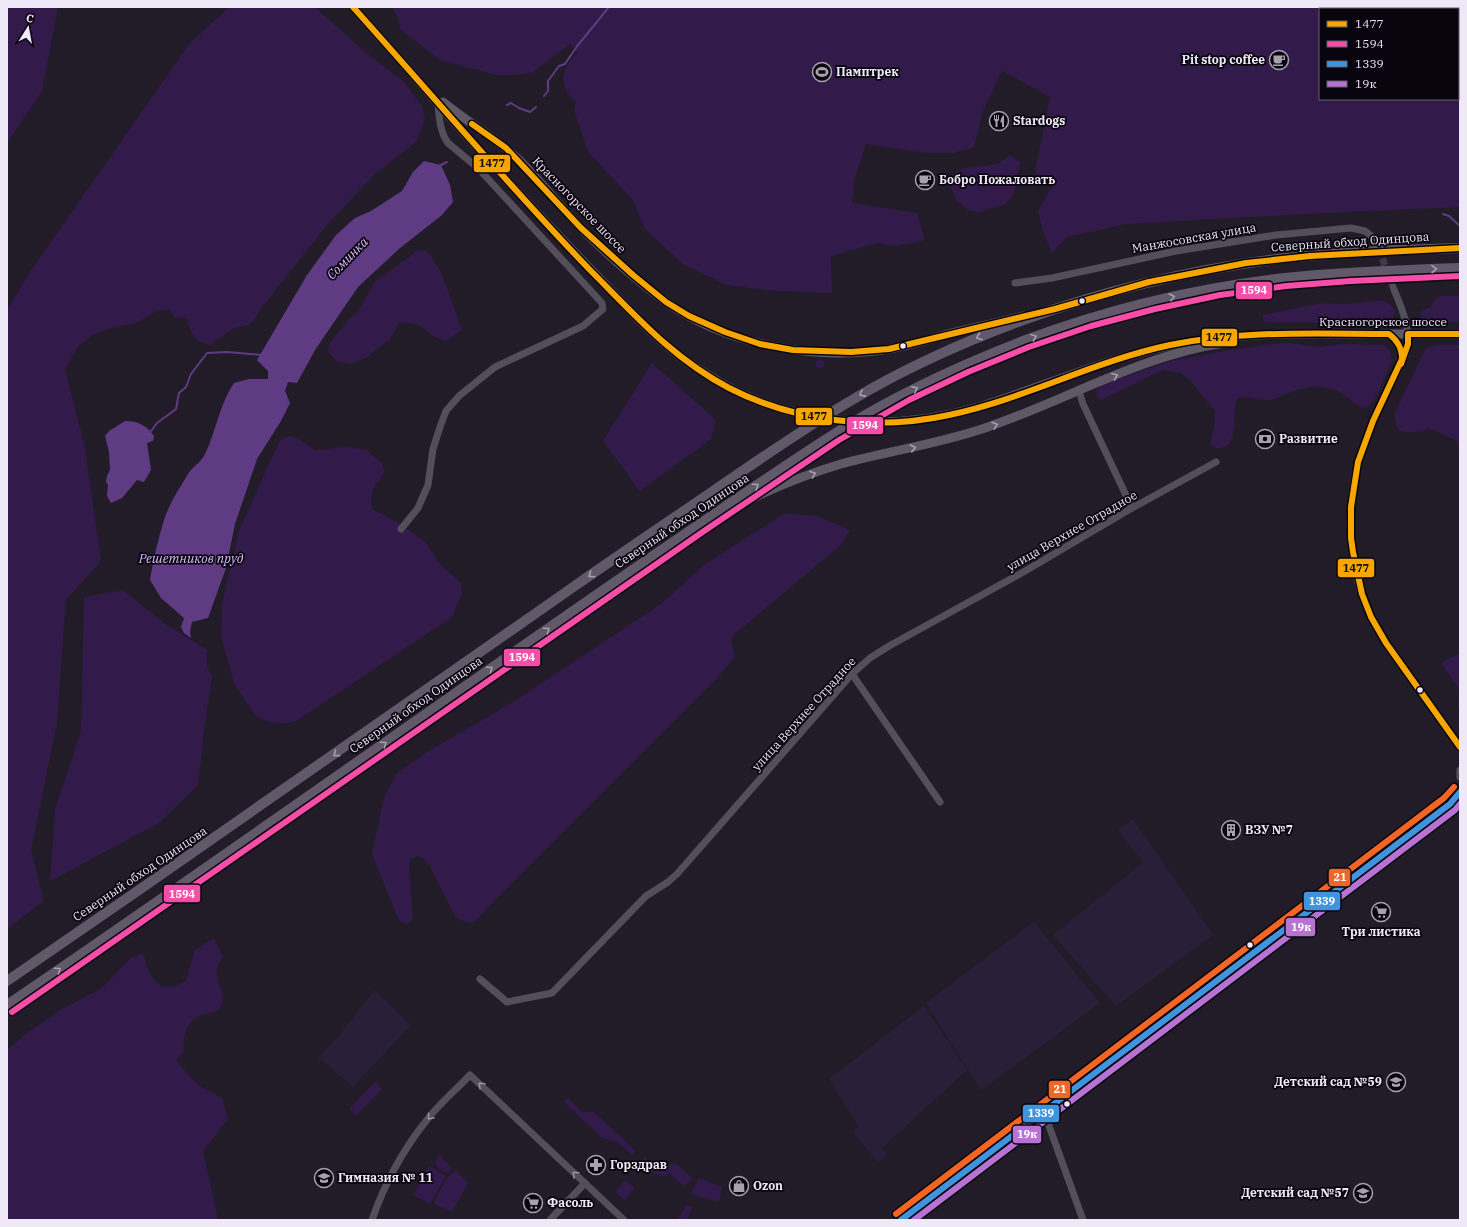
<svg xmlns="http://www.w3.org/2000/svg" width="1467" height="1227" viewBox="0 0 1467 1227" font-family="'IBM Plex Serif',serif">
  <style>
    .built { fill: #2a1f38 }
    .green { fill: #321a4a; fill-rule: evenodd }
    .water { fill: #5f3b84 }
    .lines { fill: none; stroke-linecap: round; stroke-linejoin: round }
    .stream { stroke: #5f3b84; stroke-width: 2 }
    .minor-tunnel { stroke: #413b47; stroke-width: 7; stroke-dasharray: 7 3.5; stroke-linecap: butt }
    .minor { stroke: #534f59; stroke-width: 7 }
    .major { stroke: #5f5867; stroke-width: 9 }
    .highway { stroke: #615969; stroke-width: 10 }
    .bus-1-casing { stroke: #09050e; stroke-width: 9 }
    .bus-2-casing { stroke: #09050e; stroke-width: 9 }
    .bus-3-casing { stroke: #09050e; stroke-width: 9 }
    .bus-4-casing { stroke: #09050e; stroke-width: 9 }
    .bus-5-casing { stroke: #09050e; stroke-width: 9 }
    .bus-1 { stroke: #f7a600; stroke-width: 6 }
    .bus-2 { stroke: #f54da8; stroke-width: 6 }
    .bus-3 { stroke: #4094de; stroke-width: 6 }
    .bus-4 { stroke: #b673d3; stroke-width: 6 }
    .bus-5 { stroke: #f26522; stroke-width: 6 }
    .oneway { stroke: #a8a0b0 }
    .oneway2 { stroke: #a6a0af }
    .oneway3 { stroke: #9994a0 }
    .bus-dot { fill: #eee8f7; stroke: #09050e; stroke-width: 1.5 }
    .labels { text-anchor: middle; stroke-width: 3.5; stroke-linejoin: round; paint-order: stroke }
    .poi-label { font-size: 12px; font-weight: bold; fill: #eee8f7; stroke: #09050e; text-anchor: start }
    .street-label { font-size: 12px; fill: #eee8f7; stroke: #09050e }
    .water-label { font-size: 13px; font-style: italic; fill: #d9bdff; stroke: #09050e }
    .line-badge { stroke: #09050e; stroke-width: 1.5 }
    .badge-label { font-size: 11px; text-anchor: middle; font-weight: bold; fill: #fff }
    .pale-badge-label { font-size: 11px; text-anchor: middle; font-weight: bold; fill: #111 }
  </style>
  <rect width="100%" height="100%" fill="#221c28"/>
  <g class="built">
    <polygon points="1133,819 1213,935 1116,1006 1053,935 1143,863 1118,830"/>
    <polygon points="1034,922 1100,1003 981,1090 926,1003"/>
    <polygon points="375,990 411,1025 353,1087 318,1057 340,1034"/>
    <polygon points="924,1006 967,1070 882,1148 887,1155 878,1162 853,1132 859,1127 829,1079"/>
  </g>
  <g class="green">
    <polygon points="7,7 58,7 42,91 7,143"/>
    <polygon points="229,7 315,7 365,52 403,81 422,106 425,120 416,142 376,173 327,225 263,306 254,320 248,325 232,329 210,345 196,340 187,323 189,321 185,318 174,317 170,310 156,311 139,322 104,330 91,336 77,348 65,369 85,448 101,561 66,600 57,723 31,850 44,901 7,929 7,310 30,272 189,44"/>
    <path d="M390,7H1460V207L1303,214L1127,224L1067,237L1052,253L1043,232L1038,211L1053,185L1035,172L1050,97L1002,71L983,111L974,147L953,153H928L866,144L855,177L852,203L917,213L925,240L896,246L878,243L831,256L832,293L776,291L727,285L684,265L644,228L633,200L588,152L574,110L576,101C569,97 568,94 565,87C559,72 569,63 578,52L570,44L532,73L500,76L440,60L401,30L397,16L394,10ZM1320,9H1458V99H1320Z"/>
    <path d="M1009,155L1020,162L1014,193L1006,204L978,212L968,210L957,201L951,188L950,177C964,162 983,169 999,163C1003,161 1006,157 1009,155Z"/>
    <path d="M424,250L430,254L433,260L441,272L462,330L446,341C426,337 426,320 399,323L390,339L367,357L353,364L338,362L328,352L329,344L351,317L357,313L375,282L417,251Z"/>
    <polygon points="1440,296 1460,296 1460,322 1425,321 1421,319 1421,311 1431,307 1434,300"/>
    <path d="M1382,300C1391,305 1398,307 1393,318L1385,323L1269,322H1265L1263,319V315L1321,303L1346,304Z"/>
    <path d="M1281,343H1292L1319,347L1343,344L1382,345C1389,348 1392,354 1392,362L1375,399L1367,408C1357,407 1351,400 1343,394C1320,379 1295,390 1271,400C1259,401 1248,394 1237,399C1231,411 1240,445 1221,448C1216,449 1213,447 1210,444L1215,422V411L1190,380L1180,373L1163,370L1101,400L1096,396L1097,390L1101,385L1171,361L1224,351Z"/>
    <path d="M1440,345H1460V456L1457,441L1429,428C1421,433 1409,433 1400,431C1395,425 1395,420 1395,413L1425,350L1430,347Z"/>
    <circle cx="820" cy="364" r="4.5"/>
    <polygon points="652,363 716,420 711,439 640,491 603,441"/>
    <path d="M290,436L299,439L315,450H325L345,446L366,450L382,463L385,472C375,486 369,491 372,509L399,523L425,542L441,565L461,583L462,593L452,617L298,720L288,723H277L266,721L256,716L235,686L221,637L222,605L239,530L280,440Z"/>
    <path d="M785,513L817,516L850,530L842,544L735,634L731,640L735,657L715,680L486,909C475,923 472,928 455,916L429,865L424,859L417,856L410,859L409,867L413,918L408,924L401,922L397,916L372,854L384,797L396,774L427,752L513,702L661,604L705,564Z"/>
    <polygon points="123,590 164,623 207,650 207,666 212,677 205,722 198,785 159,823 50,881 55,809 81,732 84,597"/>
    <polygon points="1460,653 1460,712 1458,707 1459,689 1441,663"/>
    <path d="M214,938L223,957C206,980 229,987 221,1005C216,1016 209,1012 201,1015C186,1022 182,1037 184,1051L176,1061L198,1085L222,1098L228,1119L203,1151L218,1220H7V1050L27,1033L64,1008L102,988L132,957L143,954C146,961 147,969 151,975C159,991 173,989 186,981L195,950Z"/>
    <polygon points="375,1082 382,1089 356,1116 349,1109"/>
    <polygon points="568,1098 582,1112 594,1112 636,1151 632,1155 618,1142 602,1138 564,1102"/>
    <path d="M440,1155L452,1168L448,1172C442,1171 436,1168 435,1161Z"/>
    <polygon points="645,1157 659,1168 675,1163 692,1178 685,1187 669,1173 666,1176 652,1173 640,1163"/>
    <polygon points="429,1166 446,1176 430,1204 413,1195"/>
    <path d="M456,1171L468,1183L453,1210L450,1211L434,1204C437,1195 447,1174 456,1171Z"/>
    <polygon points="699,1178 722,1187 719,1202 691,1194"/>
    <polygon points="625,1180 635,1188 625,1200 615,1192"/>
    <polygon points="686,1205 692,1207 687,1220 678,1220"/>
  </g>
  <g class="water">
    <path d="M424,161L441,165L450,185L453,202L442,215L400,248L358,287L315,350L297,383L288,382L285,391L290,403L281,421L257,459L235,524L226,568L208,618L192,622L190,632L191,638L184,633L181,627L184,618L161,598L150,580C153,560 158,540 164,520C169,504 179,489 188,474C192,467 200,463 204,456C216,433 219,405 234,383L249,379H268V371L257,360L307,275L336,235L355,218L371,211L402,191L413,172Z"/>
    <path d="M125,421C137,421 147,425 154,436L153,441L147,443L151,470L144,482L137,480L122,498L111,503L107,496L108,485L106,482L107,476L110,470L109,452L105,436L109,431Z"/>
  </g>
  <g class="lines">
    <g class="stream">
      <polyline points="544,96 548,91 548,81 559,66 565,64 578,45 609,7"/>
      <polyline points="507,105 511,103 519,108 530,112 536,107"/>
      <polyline points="439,166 447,162"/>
      <polyline points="1443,214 1449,216 1460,226"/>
      <polyline points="151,431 157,423 176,409 179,393 186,387 191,374 207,353 227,352 262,355"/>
    </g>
    <polyline class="minor-tunnel" points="1375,239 1393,287"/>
    <g class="minor">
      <polyline points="1015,283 1052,278 1176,251 1276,235 1351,228 1365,231 1375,239"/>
      <path d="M1393,287C1402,309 1412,329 1406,354C1389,389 1369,424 1358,462C1345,512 1348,570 1371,617C1382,640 1399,661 1414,682C1430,704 1444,726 1460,747"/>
      <path d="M1389,334C1398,340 1403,347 1402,359"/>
      <polyline points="1079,391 1083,404 1132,508"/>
      <path d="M401,529L418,508L428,485L433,449L440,427L446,411L459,396L495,367L583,326L603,309L602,303L478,168L448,143C440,132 439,117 438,104"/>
      <polyline points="852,674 940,802"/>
      <polyline points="1460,770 1460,777"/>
      <polyline points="480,979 507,1002 552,993 646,896 668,882 677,874 852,674 870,658 889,646 1020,574 1132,508 1216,462"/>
      <polyline points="1044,1112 1083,1220"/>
      <path d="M372,1220C384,1185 403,1150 426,1121C439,1104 456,1090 470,1075L624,1220"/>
      <polyline points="550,1220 585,1183"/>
      <polyline points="901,1220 1450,804 1460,792"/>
    </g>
    <g class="major">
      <polyline points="353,7 417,79"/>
      <path d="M414,76C473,144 533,210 596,275C628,308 658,343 697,368C714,379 731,390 749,397C821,428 904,429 979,407C1043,387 1106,358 1173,345C1234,333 1296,333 1358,334C1392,334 1426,334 1460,334"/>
      <path d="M443,102C467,122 495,137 518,159C540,181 560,206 582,229C608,255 636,280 666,302C728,345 814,361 889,349C906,346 924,341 941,336C968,329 996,323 1023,316"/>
      <path d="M721,514C759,494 800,476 841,464C889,451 938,444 985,428C1065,401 1141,355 1224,343"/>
    </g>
    <g class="highway">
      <path d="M7,981C195,852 381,721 569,590C616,557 665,524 713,491C759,460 804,428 852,400C907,367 966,341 1026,319C1107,290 1191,270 1277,259C1337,252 1399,250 1460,248"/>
      <path d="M7,1005C198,875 386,741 576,609C631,571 686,533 741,496C782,468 824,439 867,414C918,385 971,361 1026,340C1109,309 1197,288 1285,278C1343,272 1402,270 1460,268"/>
    </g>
    <defs>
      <g id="bus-1">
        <path d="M353,7C432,95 508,185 590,270C635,315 672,358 729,388C795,422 877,431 949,415C1025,399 1094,361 1170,345C1242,330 1316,334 1389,334C1398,341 1402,348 1402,359L1373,421L1358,462L1351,507V538L1353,552L1362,594L1371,617L1386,643L1460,747"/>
        <polyline points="472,124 506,148 581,228 633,275 666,302 689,316 725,332 760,344 793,350 851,352 889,349 1055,309 1149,282 1246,263 1310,256 1460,248"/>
        <polyline points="1401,364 1408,344 1408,334 1460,334"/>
      </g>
      <polyline id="bus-2" points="12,1012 704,531 839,440 909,400 968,372 1029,347 1091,326 1155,309 1220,295 1286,286 1351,281 1460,276"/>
      <polyline id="bus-3" points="901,1220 1450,804 1460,792"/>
      <polyline id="bus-4" points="914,1220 1455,810 1460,804"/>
      <polyline id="bus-5" points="896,1214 1444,798 1454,787"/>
    </defs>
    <use href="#bus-1" class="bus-1-casing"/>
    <use href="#bus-2" class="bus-2-casing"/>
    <use href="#bus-3" class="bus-3-casing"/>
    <use href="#bus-4" class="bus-4-casing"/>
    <use href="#bus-5" class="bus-5-casing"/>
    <use href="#bus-1" class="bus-1"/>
    <use href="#bus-2" class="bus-2"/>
    <use href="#bus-3" class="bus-3"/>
    <use href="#bus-4" class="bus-4"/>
    <use href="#bus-5" class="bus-5"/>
  </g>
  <defs><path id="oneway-chevron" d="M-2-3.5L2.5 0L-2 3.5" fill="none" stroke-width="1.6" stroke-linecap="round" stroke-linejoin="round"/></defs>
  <g class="oneway">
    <use href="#oneway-chevron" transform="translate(1434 269) rotate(-2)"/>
    <use href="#oneway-chevron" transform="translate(1172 297) rotate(-14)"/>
    <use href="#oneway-chevron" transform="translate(979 337) rotate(158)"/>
    <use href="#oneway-chevron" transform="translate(1034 337) rotate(-20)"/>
    <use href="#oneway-chevron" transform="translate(915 389) rotate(-27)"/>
    <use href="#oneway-chevron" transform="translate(862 394) rotate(151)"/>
    <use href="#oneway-chevron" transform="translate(756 486) rotate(-34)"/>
    <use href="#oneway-chevron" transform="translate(591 575) rotate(146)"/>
    <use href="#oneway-chevron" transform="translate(547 630) rotate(-35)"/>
    <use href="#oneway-chevron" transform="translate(490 669) rotate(-35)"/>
    <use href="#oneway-chevron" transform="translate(384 744) rotate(-35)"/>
    <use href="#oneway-chevron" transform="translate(336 754) rotate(144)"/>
    <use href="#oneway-chevron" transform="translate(58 970) rotate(-35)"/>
  </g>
  <g class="oneway2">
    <use href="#oneway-chevron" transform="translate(1115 376) rotate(-22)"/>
    <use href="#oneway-chevron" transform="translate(995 425) rotate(-19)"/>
    <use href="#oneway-chevron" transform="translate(913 448) rotate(-13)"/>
    <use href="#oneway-chevron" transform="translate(813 474) rotate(-20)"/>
  </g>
  <g class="oneway3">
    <use href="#oneway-chevron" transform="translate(481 1085) rotate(-137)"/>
    <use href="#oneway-chevron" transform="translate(430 1117) rotate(131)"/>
    <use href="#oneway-chevron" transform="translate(575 1174) rotate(-137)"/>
  </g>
  <defs>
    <symbol id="cafe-ring" viewBox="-11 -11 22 22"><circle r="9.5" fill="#09050e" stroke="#a7a1af" stroke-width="1.5"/><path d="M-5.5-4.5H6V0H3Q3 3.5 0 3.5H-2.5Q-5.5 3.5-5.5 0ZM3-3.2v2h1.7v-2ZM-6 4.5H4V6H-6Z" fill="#a7a1af"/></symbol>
    <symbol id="stadium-ring" viewBox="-11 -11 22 22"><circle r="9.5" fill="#09050e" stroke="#a7a1af" stroke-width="1.5"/><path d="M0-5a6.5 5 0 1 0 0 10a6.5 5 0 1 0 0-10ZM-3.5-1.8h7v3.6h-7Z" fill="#a7a1af"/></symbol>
    <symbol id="restaurant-ring" viewBox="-11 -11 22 22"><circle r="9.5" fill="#09050e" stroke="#a7a1af" stroke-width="1.5"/><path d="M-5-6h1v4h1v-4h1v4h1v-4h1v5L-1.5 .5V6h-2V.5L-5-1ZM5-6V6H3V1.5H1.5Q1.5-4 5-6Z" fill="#a7a1af"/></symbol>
    <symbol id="bank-ring" viewBox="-11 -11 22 22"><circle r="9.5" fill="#09050e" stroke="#a7a1af" stroke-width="1.5"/><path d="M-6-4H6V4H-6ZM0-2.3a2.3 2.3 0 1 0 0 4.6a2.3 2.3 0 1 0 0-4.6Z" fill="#a7a1af"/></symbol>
    <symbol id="building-ring" viewBox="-11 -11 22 22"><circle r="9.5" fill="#09050e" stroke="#a7a1af" stroke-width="1.5"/><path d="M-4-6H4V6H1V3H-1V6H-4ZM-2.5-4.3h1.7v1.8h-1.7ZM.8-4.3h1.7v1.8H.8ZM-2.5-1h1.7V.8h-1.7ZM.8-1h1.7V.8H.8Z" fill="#a7a1af"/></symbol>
    <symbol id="supermarket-ring" viewBox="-11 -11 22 22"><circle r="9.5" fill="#09050e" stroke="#a7a1af" stroke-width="1.5"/><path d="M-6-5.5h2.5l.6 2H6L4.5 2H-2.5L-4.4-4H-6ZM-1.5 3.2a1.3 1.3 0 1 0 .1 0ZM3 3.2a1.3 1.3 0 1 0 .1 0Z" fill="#a7a1af"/></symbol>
    <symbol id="school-ring" viewBox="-11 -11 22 22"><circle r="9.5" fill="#09050e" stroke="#a7a1af" stroke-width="1.5"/><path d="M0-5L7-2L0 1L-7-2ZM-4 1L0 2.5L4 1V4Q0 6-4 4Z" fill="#a7a1af"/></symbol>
    <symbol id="pharmacy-ring" viewBox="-11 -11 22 22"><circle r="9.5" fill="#09050e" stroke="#a7a1af" stroke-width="1.5"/><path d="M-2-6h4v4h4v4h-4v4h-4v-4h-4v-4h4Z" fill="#a7a1af"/></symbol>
    <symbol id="shop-ring" viewBox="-11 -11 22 22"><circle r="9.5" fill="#09050e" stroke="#a7a1af" stroke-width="1.5"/><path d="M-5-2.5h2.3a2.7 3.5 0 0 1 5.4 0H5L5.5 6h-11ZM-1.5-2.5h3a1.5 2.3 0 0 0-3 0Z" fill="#a7a1af"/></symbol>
  </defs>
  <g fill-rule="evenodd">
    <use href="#cafe-ring" x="1268" y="49" width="22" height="22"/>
    <use href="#stadium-ring" x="811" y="61" width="22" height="22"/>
    <use href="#restaurant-ring" x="988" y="110" width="22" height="22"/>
    <use href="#cafe-ring" x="914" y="169" width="22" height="22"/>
    <use href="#bank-ring" x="1254" y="428" width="22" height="22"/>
    <use href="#building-ring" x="1220" y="819" width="22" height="22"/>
    <use href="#supermarket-ring" x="1370" y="901" width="22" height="22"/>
    <use href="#school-ring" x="1385" y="1071" width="22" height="22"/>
    <use href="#pharmacy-ring" x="585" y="1154" width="22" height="22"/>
    <use href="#school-ring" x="313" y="1167" width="22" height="22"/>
    <use href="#shop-ring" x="728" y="1175" width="22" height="22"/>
    <use href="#school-ring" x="1352" y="1182" width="22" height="22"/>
    <use href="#supermarket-ring" x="522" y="1192" width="22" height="22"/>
  </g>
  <g class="bus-dot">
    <circle cx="1082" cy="301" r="3.5"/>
    <circle cx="903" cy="346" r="3.5"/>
    <circle cx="1420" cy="690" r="3.5"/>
    <circle cx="1250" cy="945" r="3.5"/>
    <circle cx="1067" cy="1104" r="3.5"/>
  </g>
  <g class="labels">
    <g class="poi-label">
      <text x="1265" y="64" text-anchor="end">Pit stop coffee</text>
      <text x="836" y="76">Памптрек</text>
      <text x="1013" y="125">Stardogs</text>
      <text x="939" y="184">Бобро Пожаловать</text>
      <text x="1279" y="443">Развитие</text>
      <text x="1245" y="834">ВЗУ №7</text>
      <text x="1381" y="936" text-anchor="middle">Три листика</text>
      <text x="1382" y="1086" text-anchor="end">Детский сад №59</text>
      <text x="610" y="1169">Горздрав</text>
      <text x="338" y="1182">Гимназия № 11</text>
      <text x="753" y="1190">Ozon</text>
      <text x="1349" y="1197" text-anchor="end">Детский сад №57</text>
      <text x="547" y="1207">Фасоль</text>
    </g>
    <g class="street-label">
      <text transform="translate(579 205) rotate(46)" y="4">Красногорское шоссе</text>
      <text transform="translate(1194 238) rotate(-10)" y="4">Манжосовская улица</text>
      <text transform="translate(1350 242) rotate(-4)" y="4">Северный обход Одинцова</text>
      <text x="1383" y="326">Красногорское шоссе</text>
      <text transform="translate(682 521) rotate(-34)" y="4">Северный обход Одинцова</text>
      <text transform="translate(1072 531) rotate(-30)" y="4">улица Верхнее Отрадное</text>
      <text transform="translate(416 705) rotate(-35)" y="4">Северный обход Одинцова</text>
      <text transform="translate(804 714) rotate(-48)" y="4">улица Верхнее Отрадное</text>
      <text transform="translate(140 874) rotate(-34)" y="4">Северный обход Одинцова</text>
    </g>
    <g class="water-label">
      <text transform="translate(347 258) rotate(-46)" y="5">Соминка</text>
      <text x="191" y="563">Решетников пруд</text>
    </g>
  </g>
  <g class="line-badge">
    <rect x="473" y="154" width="38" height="19" rx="4" fill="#f7a600"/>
    <rect x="1235" y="281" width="38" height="19" rx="4" fill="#f54da8"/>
    <rect x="1201" y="328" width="37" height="19" rx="4" fill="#f7a600"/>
    <rect x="795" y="407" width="38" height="19" rx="4" fill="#f7a600"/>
    <rect x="846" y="416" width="38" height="19" rx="4" fill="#f54da8"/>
    <rect x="1337" y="558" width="38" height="20" rx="4" fill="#f7a600"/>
    <rect x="503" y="648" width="38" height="19" rx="4" fill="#f54da8"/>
    <rect x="1328" y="868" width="23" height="19" rx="4" fill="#f26522"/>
    <rect x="163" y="884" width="38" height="19" rx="4" fill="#f54da8"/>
    <rect x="1303" y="891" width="38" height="20" rx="4" fill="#4094de"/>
    <rect x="1285" y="917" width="31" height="20" rx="4" fill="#b673d3"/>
    <rect x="1048" y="1080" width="23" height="19" rx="4" fill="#f26522"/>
    <rect x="1022" y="1104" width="38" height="19" rx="4" fill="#4094de"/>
    <rect x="1012" y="1125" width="30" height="19" rx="4" fill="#b673d3"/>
  </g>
  <g class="badge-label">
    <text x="1254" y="294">1594</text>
    <text x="865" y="429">1594</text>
    <text x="522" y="661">1594</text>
    <text x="1340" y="881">21</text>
    <text x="182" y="898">1594</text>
    <text x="1322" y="905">1339</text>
    <text x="1301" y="931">19к</text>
    <text x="1060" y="1093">21</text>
    <text x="1041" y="1117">1339</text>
    <text x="1027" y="1138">19к</text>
  </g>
  <g class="pale-badge-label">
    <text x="492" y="167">1477</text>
    <text x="1219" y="341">1477</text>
    <text x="814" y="420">1477</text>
    <text x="1356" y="572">1477</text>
  </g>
  <rect width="1467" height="1227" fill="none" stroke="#eee8f7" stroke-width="16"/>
  <rect x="1319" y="8" width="140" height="92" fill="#09050e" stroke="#65606b"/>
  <rect x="1327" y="21" width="20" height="6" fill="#f7a600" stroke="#65606b"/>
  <text x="1355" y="28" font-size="12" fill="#eee8f7">1477</text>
  <rect x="1327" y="41" width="20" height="6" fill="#f54da8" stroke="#65606b"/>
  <text x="1355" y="48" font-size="12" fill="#eee8f7">1594</text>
  <rect x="1327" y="61" width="20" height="6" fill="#4094de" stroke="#65606b"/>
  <text x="1355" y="68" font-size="12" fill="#eee8f7">1339</text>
  <rect x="1327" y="81" width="20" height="6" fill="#b673d3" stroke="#65606b"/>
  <text x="1355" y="88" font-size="12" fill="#eee8f7">19к</text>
  <g transform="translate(28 28) rotate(11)" stroke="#09050e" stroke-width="3" paint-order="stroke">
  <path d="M0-3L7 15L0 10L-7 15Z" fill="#eee8f7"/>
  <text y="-6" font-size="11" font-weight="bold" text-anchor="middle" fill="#eee8f7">С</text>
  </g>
</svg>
